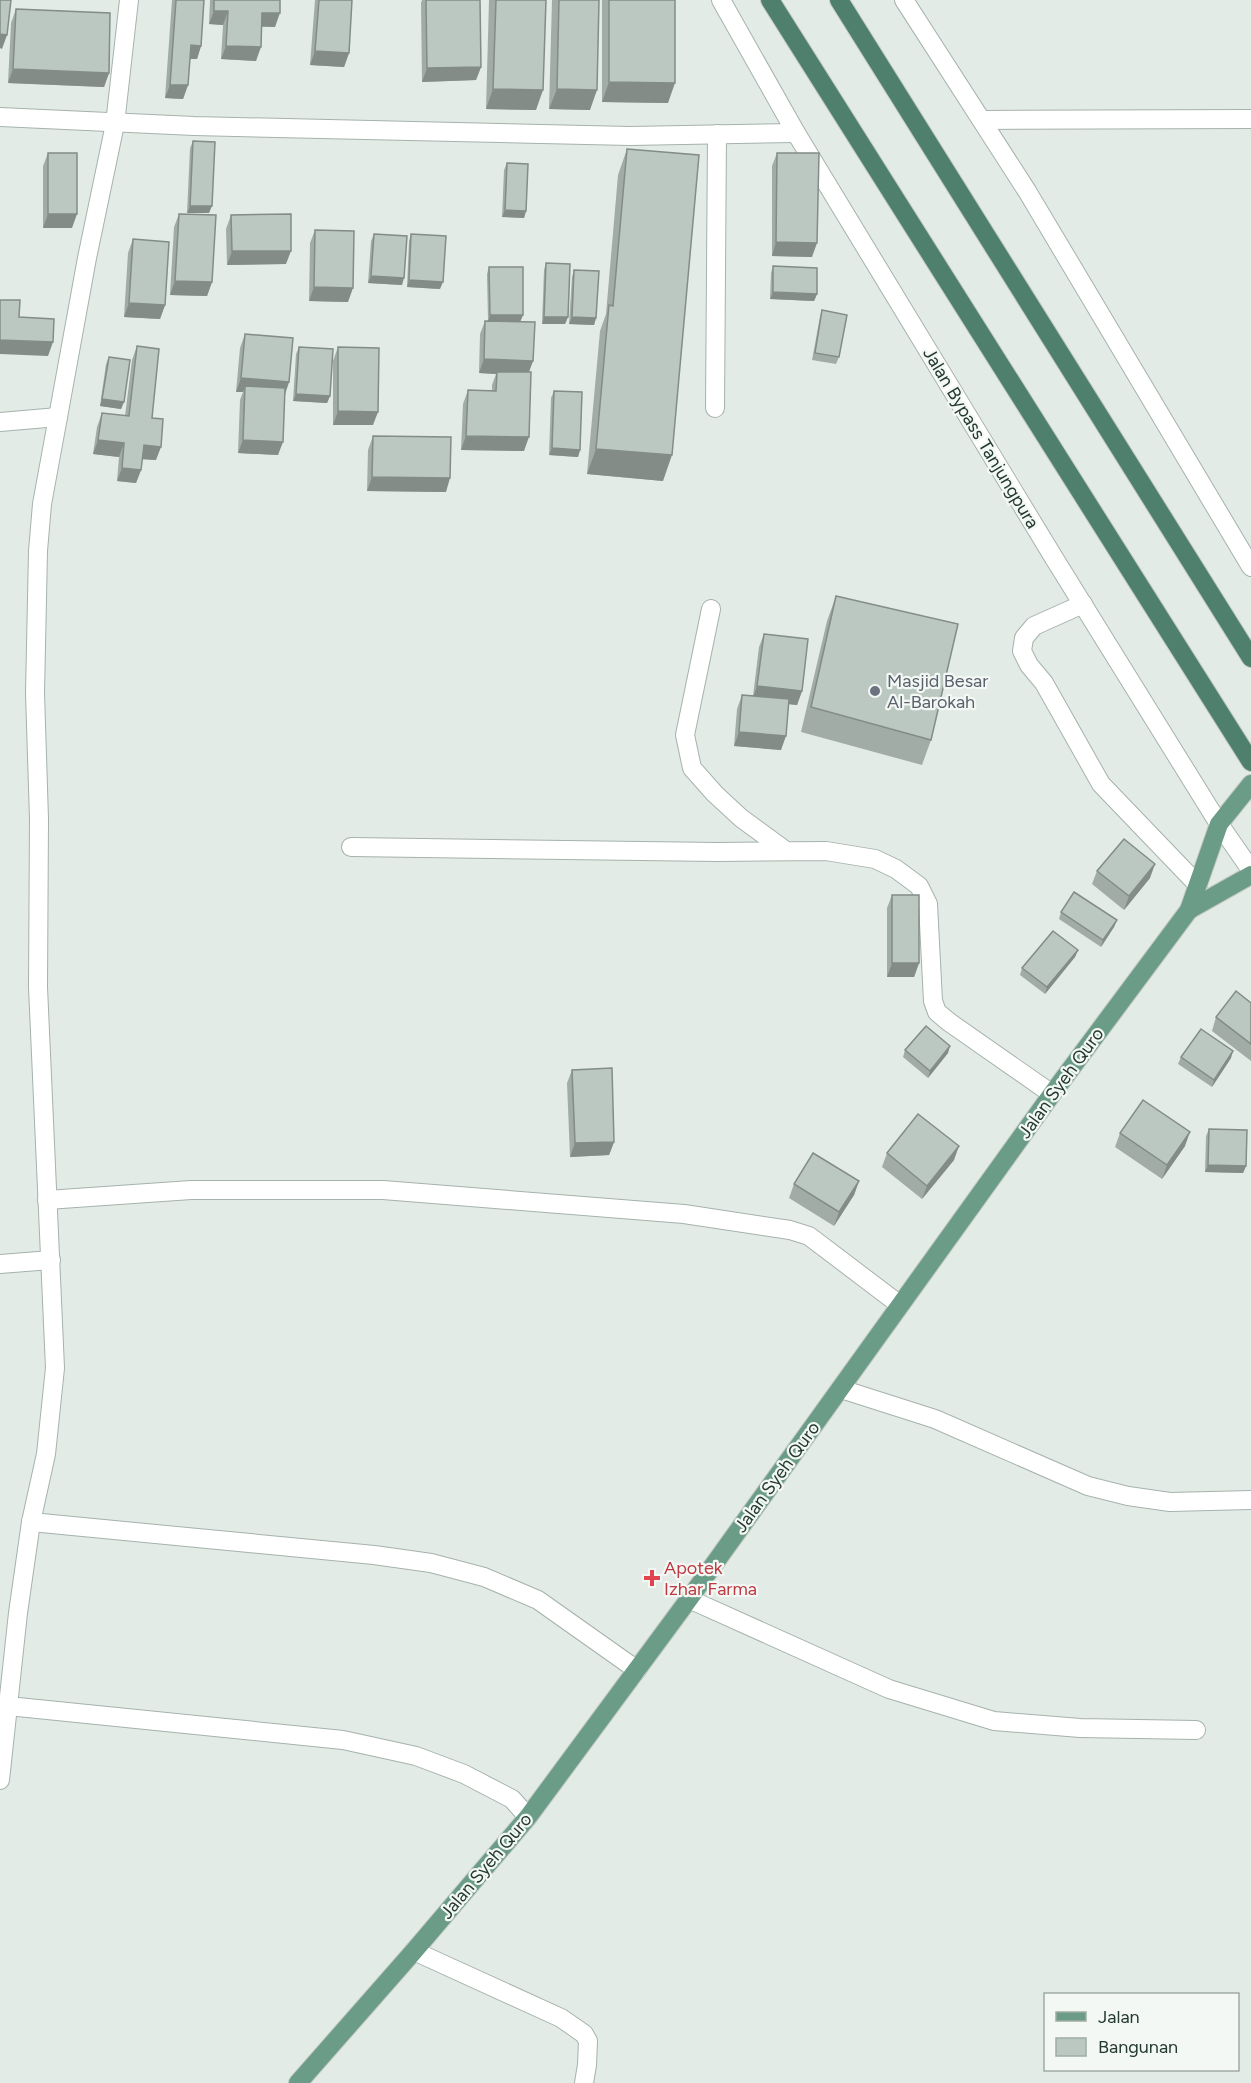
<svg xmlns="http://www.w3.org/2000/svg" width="1251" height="2083" viewBox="0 0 1251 2083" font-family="Figtree,sans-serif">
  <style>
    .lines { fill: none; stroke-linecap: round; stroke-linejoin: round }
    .service-casing { stroke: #a6b2ac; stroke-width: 20 }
    .minor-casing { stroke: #a6b2ac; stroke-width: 20 }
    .tertiary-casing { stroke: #a6b2ac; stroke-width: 20 }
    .primary-casing { stroke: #c2c8c5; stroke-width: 20 }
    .trunk-casing { stroke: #c2c8c5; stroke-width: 20 }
    .service { stroke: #fff; stroke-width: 18 }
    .minor { stroke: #fff; stroke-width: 18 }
    .tertiary { stroke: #fff; stroke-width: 18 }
    .primary { stroke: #6b9c88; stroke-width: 18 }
    .trunk { stroke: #4f806d; stroke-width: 18 }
    .wall { fill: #a1aca6 }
    .shaded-wall { fill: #838c87 }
    .building { fill: #bbc8c1; stroke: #838c87; stroke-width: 1.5 }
    .worship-dot { fill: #6b7280; stroke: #f3f8f4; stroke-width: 2 }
    .health-dot { fill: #e0444e; stroke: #f3f8f4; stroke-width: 2 }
    .labels { text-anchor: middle; stroke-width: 4.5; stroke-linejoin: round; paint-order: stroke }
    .street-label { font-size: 18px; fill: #243a31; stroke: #f3f8f4 }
    .worship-label { font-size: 18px; fill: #5b616d; stroke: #f3f8f4; text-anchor: start }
    .health-label { font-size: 18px; fill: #be3a42; stroke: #f3f8f4; text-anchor: start }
  </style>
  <rect width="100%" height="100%" fill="#e3ebe6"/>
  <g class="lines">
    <defs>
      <g id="service">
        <polyline points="1083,604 1034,626 1024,638 1022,651 1029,665 1044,683 1101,784 1198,885"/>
        <polyline points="711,609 685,735 692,768 715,794 741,818 786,851"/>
        <polyline points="841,1389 935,1419 1088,1486 1128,1496 1170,1502 1251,1500"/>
        <polyline points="414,1951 561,2018 584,2034 588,2041 587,2065 584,2083"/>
      </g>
      <g id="minor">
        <polyline points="0,117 194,126 630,136 796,133"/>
        <polyline points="982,120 1251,119"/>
        <polyline points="715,408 717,134"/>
        <polyline points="0,422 58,417"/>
        <polyline points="351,847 717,852 826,851 875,859 896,869 919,886 928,904 933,1001 937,1012 949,1022 1052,1094"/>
        <polyline points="47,1200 191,1190 383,1190 684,1214 790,1230 809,1236 900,1305"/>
        <polyline points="0,1264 51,1260"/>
        <polyline points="31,1522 374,1555 431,1563 484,1577 538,1600 637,1670"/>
        <polyline points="689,1599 889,1689 994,1721 1080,1728 1196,1730"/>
        <polyline points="8,1706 343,1740 416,1756 464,1774 512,1799 528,1817"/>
        <polyline points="0,1780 18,1613 31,1522 46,1454 55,1368 38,987 39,819 35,693 38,551 42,504 58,417 87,258 115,124 129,0"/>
      </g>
      <g id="tertiary">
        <polyline points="721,0 796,133 1054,558 1219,824 1251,870"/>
        <polyline points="904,0 1027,191 1251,567"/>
      </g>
      <g id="primary">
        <polyline points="1189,910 1251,875"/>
        <polyline points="298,2083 414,1951 528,1817 689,1599 1052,1094 1189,910 1219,824 1251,784"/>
      </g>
      <g id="trunk">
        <polyline points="770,0 1251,762"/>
        <polyline points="839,0 1251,658"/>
      </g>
    </defs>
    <use href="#service" class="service-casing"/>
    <use href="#minor" class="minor-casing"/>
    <use href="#tertiary" class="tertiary-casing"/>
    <use href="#primary" class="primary-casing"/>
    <use href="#trunk" class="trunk-casing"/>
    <use href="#service" class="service"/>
    <use href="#minor" class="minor"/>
    <use href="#tertiary" class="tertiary"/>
    <use href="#primary" class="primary"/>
    <use href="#trunk" class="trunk"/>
  </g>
  <g class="wall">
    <polygon points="172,0 204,0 201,46 197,59 190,59 188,85 183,99 165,98"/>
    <polygon points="210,0 280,0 275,27 261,27 256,61 221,59 223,25 209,24"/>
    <polygon points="315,0 352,0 349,53 344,67 310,65"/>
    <polygon points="422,0 480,0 481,67 476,80 422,82 421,3"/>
    <polygon points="489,0 546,0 536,110 486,109"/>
    <polygon points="552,0 599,0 590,110 549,109"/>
    <polygon points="602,0 675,0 668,103 602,102"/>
    <polygon points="16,9 109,73 104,87 8,83 11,23"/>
    <polygon points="193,141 209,213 187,213 190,148"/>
    <polygon points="627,149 663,481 587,474 600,331 606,314 618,175"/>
    <polygon points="48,153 72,228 43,228 43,166"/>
    <polygon points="777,153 812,257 772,256 772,166"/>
    <polygon points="507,163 526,211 524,218 502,217 504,170"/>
    <polygon points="179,214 212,282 207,296 170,295 174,227"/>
    <polygon points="231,215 286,264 227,265 226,229"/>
    <polygon points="315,230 348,302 309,301 310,243"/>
    <polygon points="374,234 402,285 368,283 371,241"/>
    <polygon points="411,234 440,289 407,287 409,241"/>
    <polygon points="133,239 165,305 160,319 124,317 128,253"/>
    <polygon points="546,263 568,317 565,324 542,324 544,270"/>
    <polygon points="773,266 817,294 814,301 770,299 771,273"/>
    <polygon points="489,267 523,315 520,322 533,361 529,372 524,451 461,450 463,404 468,390 492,391 492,385 496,374 479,373 480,334 485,321 488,321 487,274"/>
    <polygon points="574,270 596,318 594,325 569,324 572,277"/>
    <polygon points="822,310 839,357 836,364 812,360 820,317"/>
    <polygon points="245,334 289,382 285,395 278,455 238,453 240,400 243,392 236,392 240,348"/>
    <polygon points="137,346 152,418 156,460 142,459 141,470 136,483 117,481 119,457 93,454 97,427 102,413 125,416 132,360"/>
    <polygon points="299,347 330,396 327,403 293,401 296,354"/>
    <polygon points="338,347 373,425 333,425 333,361"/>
    <polygon points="109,357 124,402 121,409 100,406 106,364"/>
    <polygon points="554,391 580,450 578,457 549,455 551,398"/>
    <polygon points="373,436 446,492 367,491 368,450"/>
    <polygon points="836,596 931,740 922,765 801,732 827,621"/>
    <polygon points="764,634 802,691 797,705 788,704 781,750 734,746 737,709 742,695 753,696 759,647"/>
    <polygon points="1097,871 1150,878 1124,910 1092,884"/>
    <polygon points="892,895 919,963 914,977 887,977 887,908"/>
    <polygon points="1061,912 1117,920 1114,927 1101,947 1059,919"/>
    <polygon points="1078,950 1075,957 1045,994 1020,975 1022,968"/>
    <polygon points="1251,1003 1251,1061 1212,1031 1216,1017"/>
    <polygon points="905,1050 948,1053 928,1078 903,1057"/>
    <polygon points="1181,1057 1231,1058 1212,1087 1178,1064"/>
    <polygon points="572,1070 614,1142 609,1155 570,1157 567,1083"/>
    <polygon points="1209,1129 1246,1166 1243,1173 1205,1172 1206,1136"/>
    <polygon points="1120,1133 1185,1146 1162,1179 1115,1147"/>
    <polygon points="887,1153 954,1160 922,1199 882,1167"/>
    <polygon points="859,1181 854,1195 834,1226 789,1198 794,1184"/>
  </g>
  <g class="shaded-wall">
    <polygon points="214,11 228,11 223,25 209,24"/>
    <polygon points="262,13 280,13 275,27 257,26"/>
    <polygon points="0,34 7,35 2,49 0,48"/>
    <polygon points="191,45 201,46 197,59 186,59"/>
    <polygon points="226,46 261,47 256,61 221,59"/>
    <polygon points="315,51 349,53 344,67 310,65"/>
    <polygon points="481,67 476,80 422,82 427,68"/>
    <polygon points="13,69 109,73 104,87 8,83"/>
    <polygon points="609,82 675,83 668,103 602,102"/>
    <polygon points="170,85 188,85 183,99 165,98"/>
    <polygon points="493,89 543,90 536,110 486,109"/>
    <polygon points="557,89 597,90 590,110 549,109"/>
    <polygon points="190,206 212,206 209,213 187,213"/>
    <polygon points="505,210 526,211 524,218 502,217"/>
    <polygon points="48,214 77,214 72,228 43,228"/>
    <polygon points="776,242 817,243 812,257 772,256"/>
    <polygon points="232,251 291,251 286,264 227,265"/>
    <polygon points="371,276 404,278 402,285 368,283"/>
    <polygon points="409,280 443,282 440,289 407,287"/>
    <polygon points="175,281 212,282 207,296 170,295"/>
    <polygon points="314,287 353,288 348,302 309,301"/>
    <polygon points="773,292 817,294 814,301 770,299"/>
    <polygon points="129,303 165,305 160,319 124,317"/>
    <polygon points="490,315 523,315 520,322 488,322"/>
    <polygon points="544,317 568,317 565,324 542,324"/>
    <polygon points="572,317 596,318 594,325 569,324"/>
    <polygon points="0,340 53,342 48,356 0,354"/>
    <polygon points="484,359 533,361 528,374 497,372 496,374 479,373"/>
    <polygon points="241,378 289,382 284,396 245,386 243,392 236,392"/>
    <polygon points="296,394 330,396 327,403 293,401"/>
    <polygon points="102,399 124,402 121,409 100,406"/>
    <polygon points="338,411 378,412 373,425 333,425"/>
    <polygon points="466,436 529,437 524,451 461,450"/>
    <polygon points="98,440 124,443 119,457 93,454"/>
    <polygon points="243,440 283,442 278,455 238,453"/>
    <polygon points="144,445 161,447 156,460 139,459"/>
    <polygon points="552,448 580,450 578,457 549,455"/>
    <polygon points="596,449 672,455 663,481 587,474"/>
    <polygon points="122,468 141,470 136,483 117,481"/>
    <polygon points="372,477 450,478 446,492 367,491"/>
    <polygon points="757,686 802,691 797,705 752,700"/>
    <polygon points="739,732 786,736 781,750 734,746"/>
    <polygon points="1155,864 1150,878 1124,910 1129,896"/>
    <polygon points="1117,920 1114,927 1101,947 1103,940"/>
    <polygon points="1078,950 1075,957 1045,994 1047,987"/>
    <polygon points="892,963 919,963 914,977 887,977"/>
    <polygon points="950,1046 948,1053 928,1078 930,1071"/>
    <polygon points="1233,1051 1231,1058 1212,1087 1214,1080"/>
    <polygon points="1190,1132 1185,1146 1162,1179 1167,1165"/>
    <polygon points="614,1142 609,1155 570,1157 575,1143"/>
    <polygon points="959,1146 954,1160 922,1199 927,1186"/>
    <polygon points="1208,1165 1246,1166 1243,1173 1205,1172"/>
    <polygon points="859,1181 854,1195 834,1226 839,1212"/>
  </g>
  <g class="building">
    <polygon points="0,0 11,0 7,35 0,34"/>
    <polygon points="176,0 204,0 201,46 191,45 188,85 170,85"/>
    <polygon points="214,0 280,0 280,13 262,13 261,47 226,46 228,11 214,11"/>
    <polygon points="319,0 352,0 349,53 315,51"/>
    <polygon points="426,0 480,0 481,67 427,68"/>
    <polygon points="496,0 546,0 543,90 493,89"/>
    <polygon points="559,0 599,0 597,90 557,89"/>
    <polygon points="609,0 675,0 675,83 609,82"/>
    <polygon points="16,9 110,13 109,73 13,69"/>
    <polygon points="193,141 215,142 212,206 190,206"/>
    <polygon points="627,149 699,155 672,455 596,449 609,305 613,306"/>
    <rect x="48" y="153" width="29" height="61"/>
    <polygon points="777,153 819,153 817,243 776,242"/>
    <polygon points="507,163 528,164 526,211 505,210"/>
    <polygon points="179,214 216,215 212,282 175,281"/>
    <polygon points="291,214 291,251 232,251 231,215"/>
    <polygon points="315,230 354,231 353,288 314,287"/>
    <polygon points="374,234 407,236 404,278 371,276"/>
    <polygon points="411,234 446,236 443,282 409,280"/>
    <polygon points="133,239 169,242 165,305 129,303"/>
    <polygon points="546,263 570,264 568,317 544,317"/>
    <polygon points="773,266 817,268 817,294 773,292"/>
    <polygon points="489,267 523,267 523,315 490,315"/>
    <polygon points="574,270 599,271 596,318 572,317"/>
    <polygon points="0,300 20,300 19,317 54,319 53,342 0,340"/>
    <polygon points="822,310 847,315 839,357 815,353"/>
    <polygon points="485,321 535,322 533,361 484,359"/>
    <polygon points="245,334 293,338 289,382 241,378"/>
    <polygon points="137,346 159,349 152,418 163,419 161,447 144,445 141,470 122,468 124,443 98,440 102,413 129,416"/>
    <polygon points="299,347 333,349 330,396 296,394"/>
    <polygon points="338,347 379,348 378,412 338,411"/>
    <polygon points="109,357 130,360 124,402 102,399"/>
    <polygon points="497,372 531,372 529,437 466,436 468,390 496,391"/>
    <polygon points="245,386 285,388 283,442 243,440"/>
    <polygon points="554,391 582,392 580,450 552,448"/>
    <polygon points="373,436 451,437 450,478 372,477"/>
    <polygon points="836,596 958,624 931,740 811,707"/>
    <polygon points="764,634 808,639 802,691 757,686"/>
    <polygon points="742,695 789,699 786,736 739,732"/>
    <polygon points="1124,839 1155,864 1129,896 1097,871"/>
    <polygon points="1074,892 1117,920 1103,940 1061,912"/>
    <rect x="892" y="895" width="27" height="68"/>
    <polygon points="1053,931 1078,950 1047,987 1022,968"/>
    <polygon points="1236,991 1251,1003 1251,1044 1216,1017"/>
    <polygon points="926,1026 950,1046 930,1071 905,1050"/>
    <polygon points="1201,1029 1233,1051 1214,1080 1181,1057"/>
    <polygon points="612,1068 614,1142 575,1143 572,1070"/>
    <polygon points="1143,1100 1190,1132 1167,1165 1120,1133"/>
    <polygon points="918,1114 959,1146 927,1186 887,1153"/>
    <polygon points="1209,1129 1247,1130 1246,1166 1208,1165"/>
    <polygon points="813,1153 859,1181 839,1212 794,1184"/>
  </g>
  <circle class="worship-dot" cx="875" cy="691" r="6"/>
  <path class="health-dot" d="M649 1569h6v6h6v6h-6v6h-6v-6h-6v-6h6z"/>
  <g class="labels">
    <g class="street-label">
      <text transform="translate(981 438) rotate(59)" y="6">Jalan Bypass Tanjungpura</text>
      <text transform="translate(1061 1083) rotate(-54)" y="6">Jalan Syeh Quro</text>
      <text transform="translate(777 1477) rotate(-54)" y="6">Jalan Syeh Quro</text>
      <text transform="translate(486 1866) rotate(-50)" y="6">Jalan Syeh Quro</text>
    </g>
    <g class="worship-label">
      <text x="887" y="687">Masjid Besar<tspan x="887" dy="21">Al-Barokah</tspan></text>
    </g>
    <g class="health-label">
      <text x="664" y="1574">Apotek<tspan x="664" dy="21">Izhar Farma</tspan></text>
    </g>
  </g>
  <rect x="1044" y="1993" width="195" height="78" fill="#f3f8f4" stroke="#a0aca6" stroke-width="1.5"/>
  <rect x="1056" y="2012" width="30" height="9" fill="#6b9c88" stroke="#a0aca6" stroke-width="1.5"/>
  <text x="1098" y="2023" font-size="18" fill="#243a31">Jalan</text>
  <rect x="1056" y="2038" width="30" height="18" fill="#bbc8c1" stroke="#a0aca6" stroke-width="1.5"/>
  <text x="1098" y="2053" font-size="18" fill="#243a31">Bangunan</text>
</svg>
